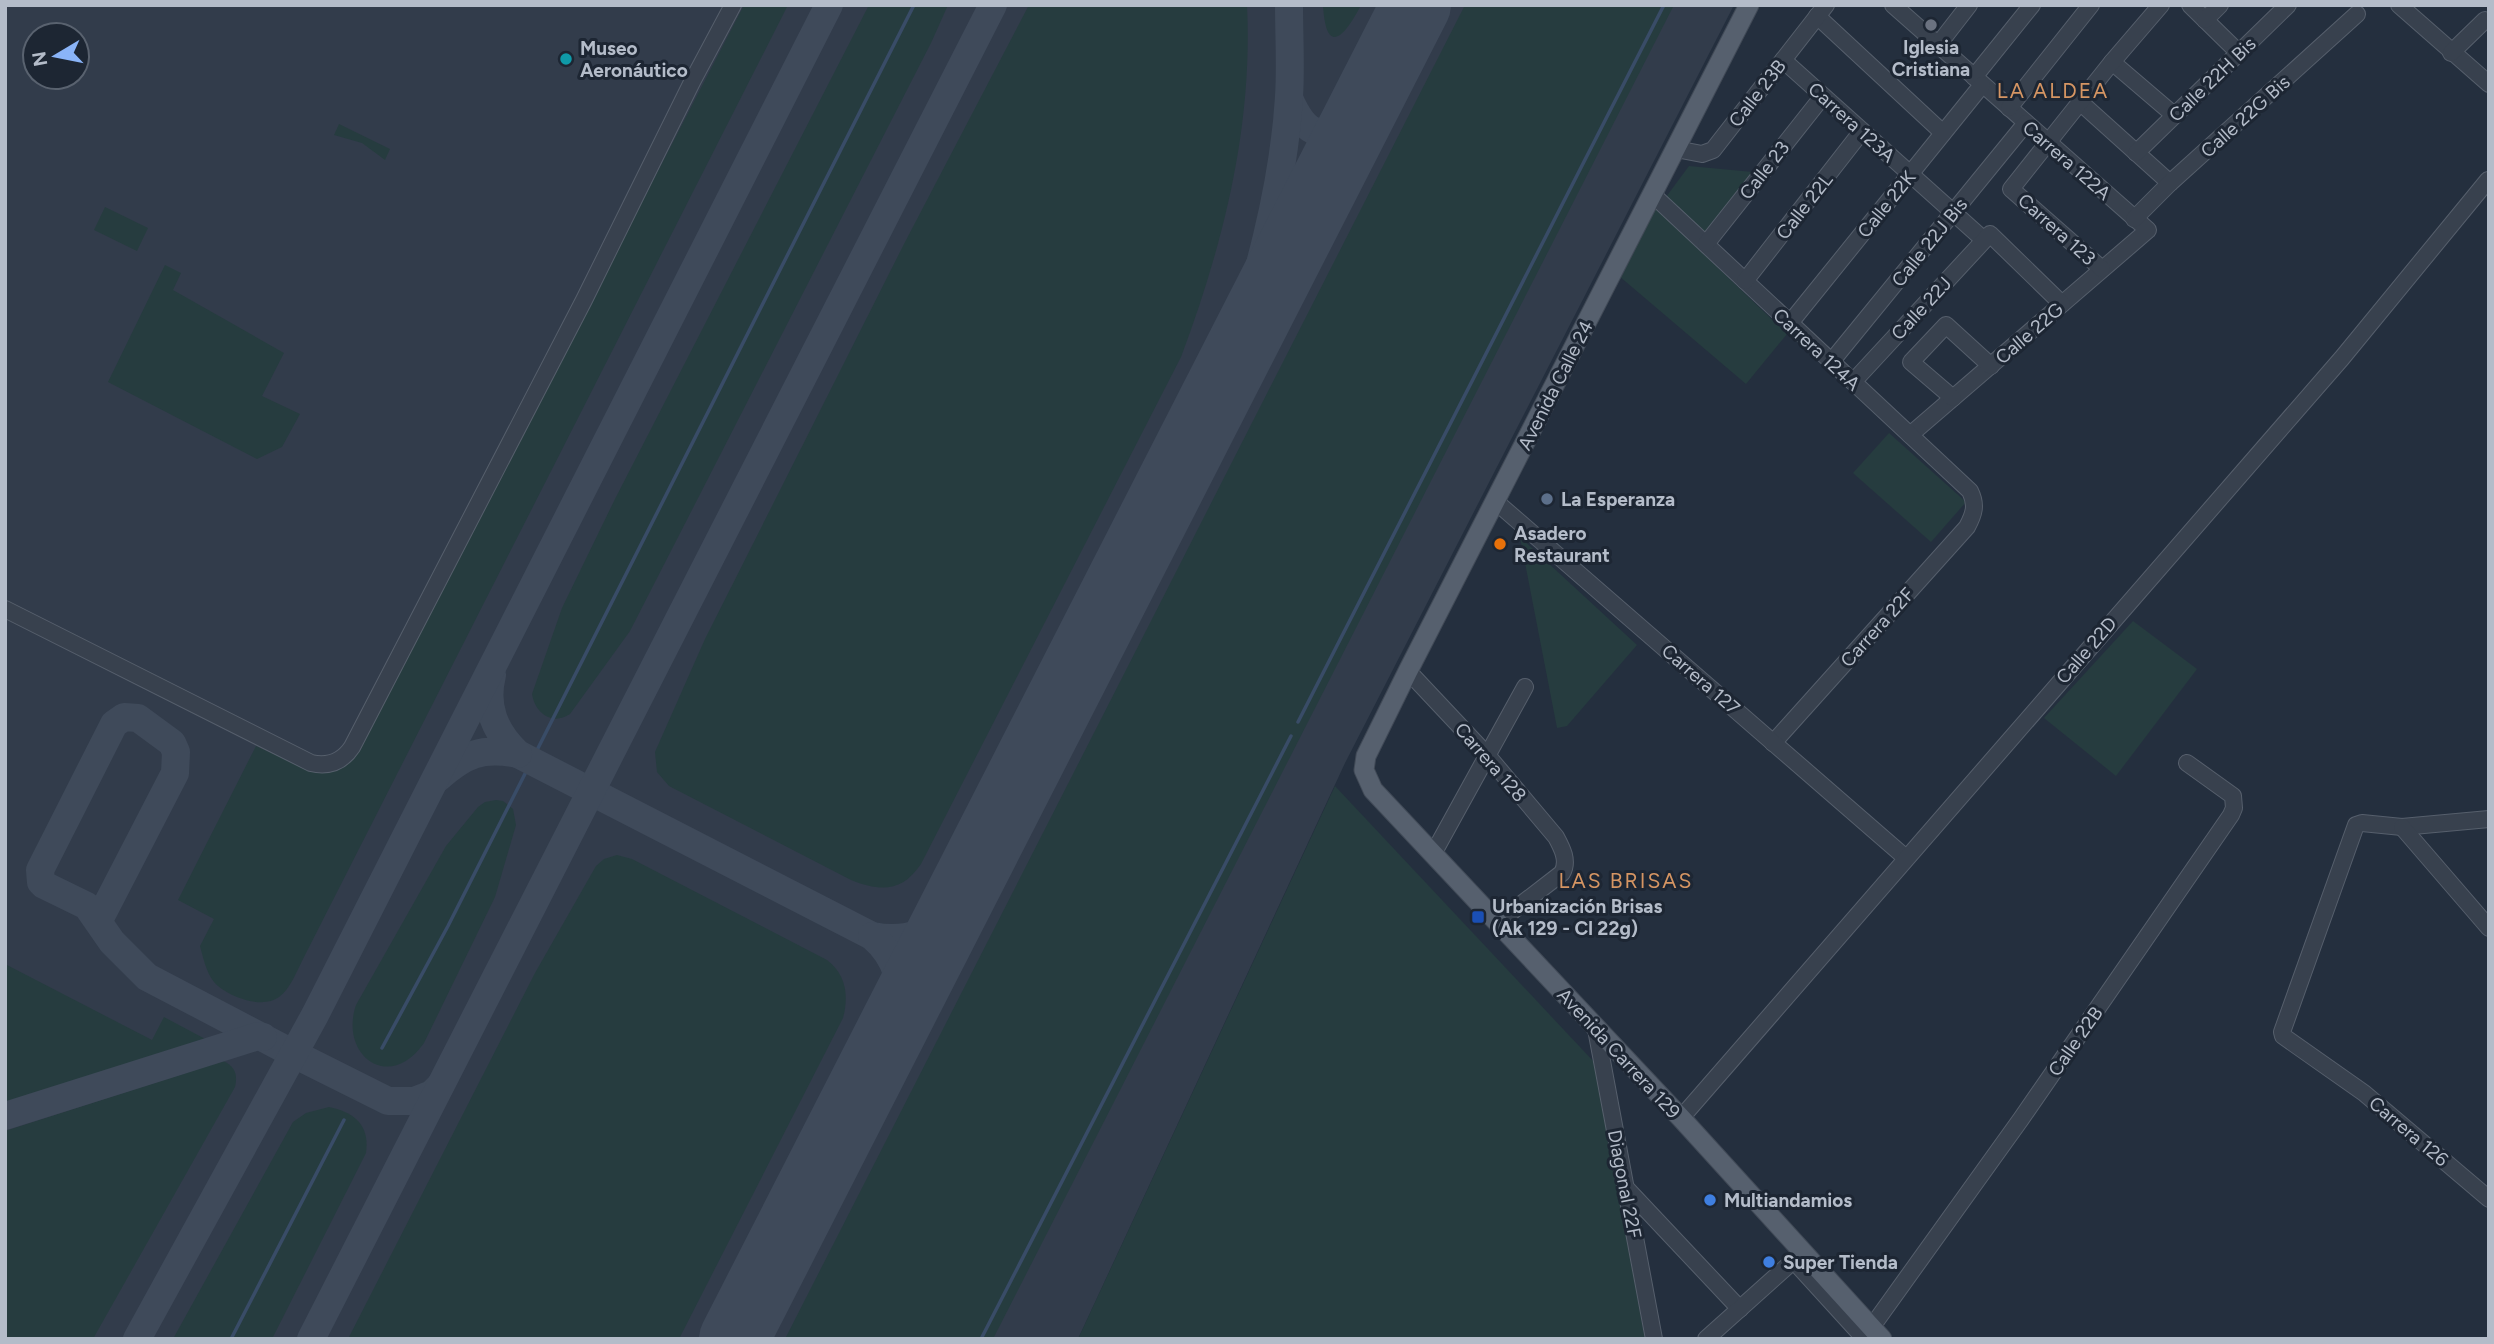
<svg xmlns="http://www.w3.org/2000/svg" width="2494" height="1344" viewBox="0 0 2494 1344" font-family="Figtree,sans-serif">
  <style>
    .airport { fill: #323c4b; fill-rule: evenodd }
    .green { fill: #263c3f }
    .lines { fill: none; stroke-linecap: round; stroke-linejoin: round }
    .stream { stroke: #394c67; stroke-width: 3.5 }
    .taxiway { stroke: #3f4a5a; stroke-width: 28 }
    .runway { stroke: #3f4a5a; stroke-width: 70 }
    .minor-casing { stroke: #565f6c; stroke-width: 18 }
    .major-casing { stroke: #414a57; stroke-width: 21 }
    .minor { stroke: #38414e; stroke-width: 16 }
    .major { stroke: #56606e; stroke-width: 19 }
    .worship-dot { fill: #6b7280; stroke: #1d2633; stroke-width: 2.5 }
    .culture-dot { fill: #0f9aa8; stroke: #1d2633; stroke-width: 2.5 }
    .service-dot { fill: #5c6f8a; stroke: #1d2633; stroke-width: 2.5 }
    .food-dot { fill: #e8710a; stroke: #1d2633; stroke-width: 2.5 }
    .transit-dot { fill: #1a4fb4; stroke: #1d2633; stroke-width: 2.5 }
    .shop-dot { fill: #3f7fe0; stroke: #1d2633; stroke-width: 2.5 }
    .labels { text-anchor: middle; stroke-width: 6; stroke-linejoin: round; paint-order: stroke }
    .poi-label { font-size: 19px; font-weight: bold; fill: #b4bcc9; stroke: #1d2633; text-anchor: start }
    .street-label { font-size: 19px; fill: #b4bcc9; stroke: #1d2633 }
    .neighbourhood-label { font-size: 21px; letter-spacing: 2px; fill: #d59563; stroke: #1d2633 }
  </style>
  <rect width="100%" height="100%" fill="#242f3e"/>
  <path class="airport" d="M5,5H1734L1345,763L1078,1339H5ZM35,35H77V77H35Z"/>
  <g class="green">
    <path d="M744,5H788L302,961C296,973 290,989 279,997C262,1010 226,996 214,982C206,972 203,957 200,946L214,919L178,900L256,746L309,770L357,752Z"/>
    <path d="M869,5H948L931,43L630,631L570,714C552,726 535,713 532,694L562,608L615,499Z"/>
    <path d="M1029,5H1247C1253,127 1223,245 1181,357L921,864C902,892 881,892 851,880L669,786L657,772L655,752L705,639L904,244Z"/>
    <path d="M1323,5H1361C1345,36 1326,58 1323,5Z"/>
    <polygon points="1465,5 1674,5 993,1339 785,1339"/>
    <polygon points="339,124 390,149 385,160 362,143 334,135"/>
    <polygon points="1689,166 1753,172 1706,234 1666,197"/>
    <polygon points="105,207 148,228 137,251 94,230"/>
    <polygon points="1656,208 1787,334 1746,384 1619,276"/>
    <polygon points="165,265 181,273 173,290 284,353 262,396 300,414 282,447 257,459 108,382"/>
    <polygon points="1889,433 1966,502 1931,542 1853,473"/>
    <polygon points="1520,537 1637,645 1567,726 1557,728"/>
    <polygon points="2133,621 2197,669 2116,776 2044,718"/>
    <polygon points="1335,786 1595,1063 1645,1339 1078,1339"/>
    <path d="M496,800L503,801L513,809L516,825L495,897L424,1043C389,1093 339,1055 356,1005L446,846L478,807L485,802Z"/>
    <path d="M617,855L632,859L827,960C846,975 849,995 843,1018L679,1339H348L535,973L596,866L604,859Z"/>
    <polygon points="5,964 152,1040 164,1017 209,1041 5,1108"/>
    <path d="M223,1061C235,1066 238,1075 235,1087L93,1339H5V1131Z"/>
    <path d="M329,1107C354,1112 370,1125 366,1153L272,1339H173L293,1122L306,1113Z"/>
  </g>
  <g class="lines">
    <g class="stream">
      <polyline points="1298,722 1664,5"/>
      <polyline points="382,1048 448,926 914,5"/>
      <polyline points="231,1339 344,1120"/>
      <polyline points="981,1339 1291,736"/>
    </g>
    <g class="taxiway">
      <path d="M1289,98C1313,153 1335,133 1367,101"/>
      <path d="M1227,375C1256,284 1283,193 1289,97C1291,67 1289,36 1289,5"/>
      <path d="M518,754L872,936C910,943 926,933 954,909"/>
      <path d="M438,778C465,754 482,747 518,754C495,732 484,707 492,675"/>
      <polyline points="99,920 175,773 176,752 172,743 138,718 124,717 114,724 40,870 41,882 44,885 87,906 112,942 147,977 294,1054 388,1101 414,1101 432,1094 440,1086"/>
      <path d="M872,936C899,959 904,987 897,1020"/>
      <polyline points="5,1116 258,1036 263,1037"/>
      <polyline points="137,1339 315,1015 829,5"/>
      <polyline points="311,1339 993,5"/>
    </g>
    <polyline class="runway" points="734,1339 1416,5"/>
    <defs>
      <g id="minor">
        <polyline points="1893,5 2148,230 1910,435"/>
        <polyline points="2190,5 2239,53"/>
        <polyline points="2399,5 2489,84"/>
        <polyline points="1817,16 1943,133"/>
        <polyline points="2205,20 2220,5"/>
        <polyline points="1938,45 1969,5"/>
        <polyline points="2451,53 2485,20"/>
        <polyline points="1783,60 1984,240"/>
        <polyline points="2112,62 2174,115"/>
        <polyline points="1974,77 2032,5"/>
        <polyline points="2080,102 2170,183"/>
        <polyline points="2009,108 2091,5"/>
        <polyline points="1676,149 1702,154 1713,150 1826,5"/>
        <polyline points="2136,153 2288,5"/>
        <path d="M1652,194L1970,491C1977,505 1974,514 1967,527L1773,743"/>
        <polyline points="2134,219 2170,183 2357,14"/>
        <polyline points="1706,244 1823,96"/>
        <polyline points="2102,269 2011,189 2112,62 2161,5"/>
        <polyline points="1745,281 1862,131"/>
        <polyline points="1790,323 1982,85"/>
        <polyline points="1831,362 2026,123"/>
        <polyline points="1853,382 1990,234 2062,304"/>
        <polyline points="1953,398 1911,362 1946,325 1991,366"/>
        <polyline points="1495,501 1906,858"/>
        <path d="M5,609L311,763C328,767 342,762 352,747L584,300L693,80L733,5"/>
        <path d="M1408,671L1487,755L1556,837C1562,848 1569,861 1562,873L1497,923"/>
        <polyline points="2489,819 2402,827 2362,823 2356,825 2282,1032 2283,1036 2364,1093 2489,1199"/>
        <polyline points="2402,827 2489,928"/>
        <polyline points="1433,854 1525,687"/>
        <polyline points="1596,1029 1654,1339"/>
        <polyline points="1681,1118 2342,358 2488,180"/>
        <polyline points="1626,1188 1740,1309"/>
        <polyline points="1793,1260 1865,1339"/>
        <polyline points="1871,1328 2021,1119 2231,815 2234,808 2233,796 2187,763"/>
        <polyline points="1706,1339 1802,1253"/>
      </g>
      <polyline id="major" points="1749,5 1408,671 1366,756 1364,770 1373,790 1681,1118 1882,1339"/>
    </defs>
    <use href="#minor" class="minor-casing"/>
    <use href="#major" class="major-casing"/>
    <use href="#minor" class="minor"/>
    <use href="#major" class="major"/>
  </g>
  <circle class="worship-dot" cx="1931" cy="25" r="7"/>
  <circle class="culture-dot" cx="566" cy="59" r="7"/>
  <circle class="service-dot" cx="1547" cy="499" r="7"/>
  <circle class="food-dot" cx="1500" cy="544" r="7"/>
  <rect class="transit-dot" x="1471" y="910" width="14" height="14" rx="3.5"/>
  <g class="shop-dot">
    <circle cx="1710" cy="1200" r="7"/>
    <circle cx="1769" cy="1262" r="7"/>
  </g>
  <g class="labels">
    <g class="poi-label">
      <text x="1931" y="54" text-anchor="middle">Iglesia<tspan x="1931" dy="22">Cristiana</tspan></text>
      <text x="580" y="55">Museo<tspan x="580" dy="22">Aeronáutico</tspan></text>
      <text x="1561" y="506">La Esperanza</text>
      <text x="1514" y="540">Asadero<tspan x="1514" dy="22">Restaurant</tspan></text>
      <text x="1492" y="913">Urbanización Brisas<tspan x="1492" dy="22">(Ak 129 - Cl 22g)</tspan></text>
      <text x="1724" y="1207">Multiandamios</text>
      <text x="1783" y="1269">Super Tienda</text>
    </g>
    <g class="street-label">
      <text transform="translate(2212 79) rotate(-44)" y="7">Calle 22H Bis</text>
      <text transform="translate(1757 93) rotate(-52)" y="7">Calle 23B</text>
      <text transform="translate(2245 116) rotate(-42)" y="7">Calle 22G Bis</text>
      <text transform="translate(1852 122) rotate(42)" y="7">Carrera 123A</text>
      <text transform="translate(2067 160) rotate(41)" y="7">Carrera 122A</text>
      <text transform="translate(1764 170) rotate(-52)" y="7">Calle 23</text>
      <text transform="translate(1886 204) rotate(-51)" y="7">Calle 22K</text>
      <text transform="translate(1804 206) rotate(-52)" y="7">Calle 22L</text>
      <text transform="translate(2057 229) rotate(42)" y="7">Carrera 123</text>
      <text transform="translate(1929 242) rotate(-51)" y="7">Calle 22J Bis</text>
      <text transform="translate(1921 308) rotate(-47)" y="7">Calle 22J</text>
      <text transform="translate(2029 333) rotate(-41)" y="7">Calle 22G</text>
      <text transform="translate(1817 349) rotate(43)" y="7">Carrera 124A</text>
      <text transform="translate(1555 385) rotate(-63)" y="7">Avenida Calle 24</text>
      <text transform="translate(1877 627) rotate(-48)" y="7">Carrera 22F</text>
      <text transform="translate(2086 650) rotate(-49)" y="7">Calle 22D</text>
      <text transform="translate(1701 679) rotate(41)" y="7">Carrera 127</text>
      <text transform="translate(1491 762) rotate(49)" y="7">Carrera 128</text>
      <text transform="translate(2075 1041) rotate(-55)" y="7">Calle 22B</text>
      <text transform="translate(1619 1053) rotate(47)" y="7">Avenida Carrera 129</text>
      <text transform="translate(2409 1131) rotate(40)" y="7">Carrera 126</text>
      <text transform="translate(1625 1184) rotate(79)" y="7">Diagonal 22F</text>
    </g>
    <g class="neighbourhood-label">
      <text x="2053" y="98">LA ALDEA</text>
      <text x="1626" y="888">LAS BRISAS</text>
    </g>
  </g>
  <rect width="2494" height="1344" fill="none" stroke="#b4bcc9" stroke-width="14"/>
  <g transform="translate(56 56) rotate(260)"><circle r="33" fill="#1d2633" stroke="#59626f" stroke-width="2"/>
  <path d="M0-5L12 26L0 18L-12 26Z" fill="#8ab4f8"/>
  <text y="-10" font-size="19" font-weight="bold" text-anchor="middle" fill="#b4bcc9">N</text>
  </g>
</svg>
